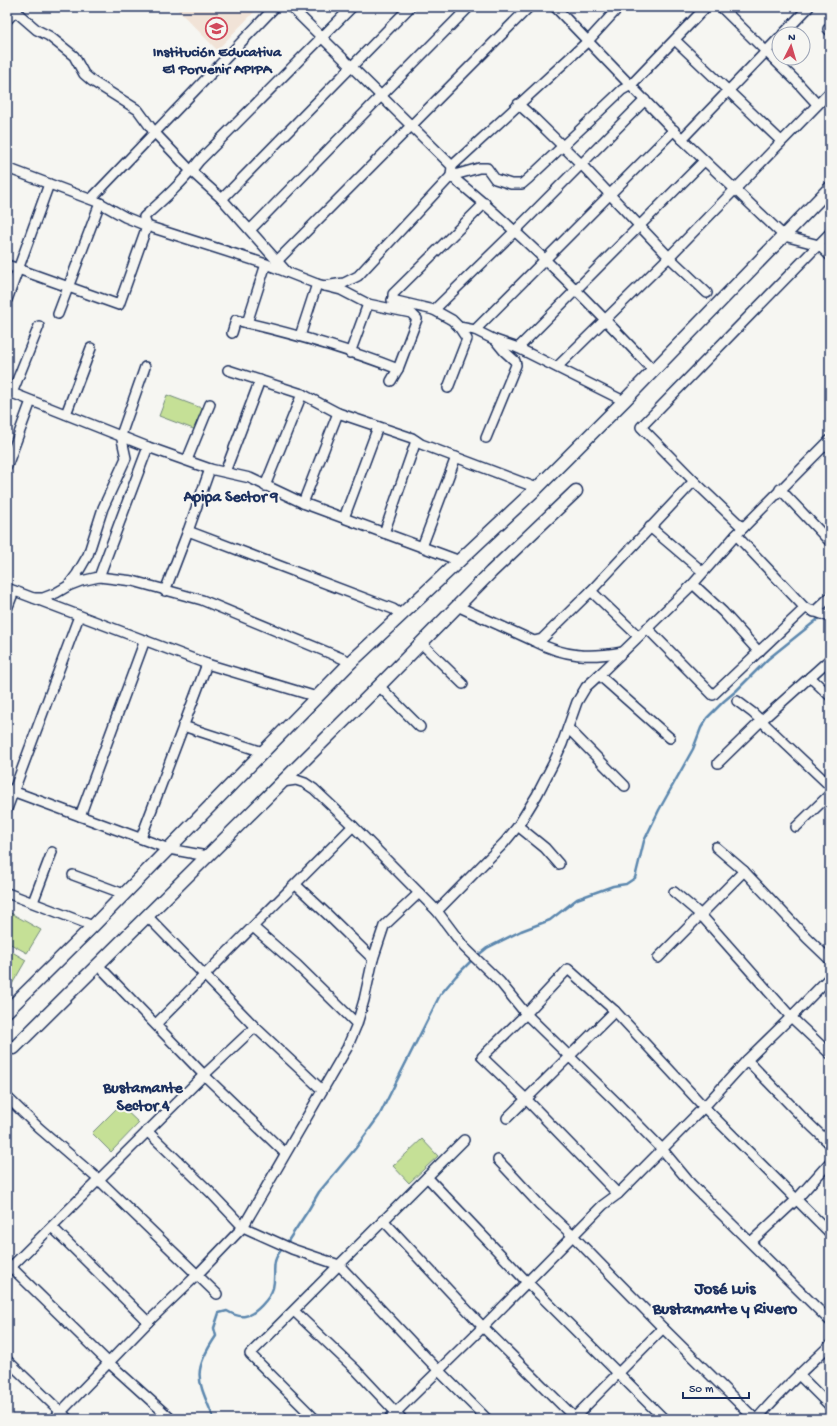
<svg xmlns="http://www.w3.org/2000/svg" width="837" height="1426" viewBox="0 0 837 1426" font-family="'Gochi Hand',sans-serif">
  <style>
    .built { fill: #f1e3d7 }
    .pitch { fill: #c5e096; stroke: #70887a }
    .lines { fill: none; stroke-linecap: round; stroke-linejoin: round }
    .stream { stroke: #5b87ae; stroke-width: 2.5 }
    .minor-casing { stroke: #1b2f5e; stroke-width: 12 }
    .tertiary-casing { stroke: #1b2f5e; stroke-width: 15 }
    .minor { stroke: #f6f6f2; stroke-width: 9 }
    .tertiary { stroke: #f6f6f2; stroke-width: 12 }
    .labels { text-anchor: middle; stroke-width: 4; stroke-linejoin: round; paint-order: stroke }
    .poi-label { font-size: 15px; font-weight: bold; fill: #1b2f5e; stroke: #f6f6f2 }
    .neighbourhood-label { font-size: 16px; font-weight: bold; fill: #1b2f5e; stroke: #f6f6f2 }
    .quarter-label { font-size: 17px; font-weight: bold; fill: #1b2f5e; stroke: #f6f6f2 }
  </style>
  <rect width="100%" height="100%" fill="#f6f6f2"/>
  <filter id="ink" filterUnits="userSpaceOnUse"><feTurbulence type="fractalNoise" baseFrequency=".025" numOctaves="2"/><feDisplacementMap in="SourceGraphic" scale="8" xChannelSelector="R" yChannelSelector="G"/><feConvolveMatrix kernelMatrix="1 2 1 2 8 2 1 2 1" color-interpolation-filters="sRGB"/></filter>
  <g filter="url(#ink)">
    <polygon class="built" points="175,7 259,7 217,50"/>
    <g class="pitch">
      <polygon points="167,395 204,409 196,430 159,416"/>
      <polygon points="7,911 41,930 27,953 7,942"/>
      <polygon points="7,949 26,960 11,986 7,984"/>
      <polygon points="120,1105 139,1123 111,1152 92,1133"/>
      <polygon points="422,1139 438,1156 409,1183 393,1166"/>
    </g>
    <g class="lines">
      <g class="stream">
        <polyline points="829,611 830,611"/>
        <polyline points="477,956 487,948 521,931 550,920 577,899 613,886 626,884 635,878 644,841 659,810 693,749 701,728 707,718 724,701 736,691 768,659 818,619"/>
        <polyline points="286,1244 309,1209 319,1192 355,1149 379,1116 440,995 456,976 473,959"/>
        <path d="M214,1419C198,1380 191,1373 216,1336L214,1328L219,1313L227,1311C232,1314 239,1317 245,1316C255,1315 270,1298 273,1288C277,1271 269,1263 283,1248"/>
      </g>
      <defs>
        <g id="minor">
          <path d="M291,7L452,166L451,176C524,235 589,302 653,370"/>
          <polyline points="555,7 682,139 784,236 819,245 830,256"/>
          <polyline points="721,7 797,82 817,104"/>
          <polyline points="14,10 37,30 49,36 74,56 84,74 92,81 138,110 154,132 191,171 222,199 286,271"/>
          <polyline points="828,29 830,31"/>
          <polyline points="783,34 809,7"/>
          <polyline points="675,40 781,141"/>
          <polyline points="518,104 535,119 581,164 669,257 707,293"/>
          <polyline points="682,139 779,38"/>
          <polyline points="452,166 588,41 619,7"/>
          <polyline points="7,168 100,203 125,217 147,226 266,264 317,284 341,290 368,304 411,313 417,319 398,369 391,381"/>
          <polyline points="91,199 275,7"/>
          <polyline points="222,199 410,7"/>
          <polyline points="250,230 381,96 469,7"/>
          <polyline points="277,261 529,7"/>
          <path d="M7,265L119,305L147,226L144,217C163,200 183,182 199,161L352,7"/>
          <polyline points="324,286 344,283 358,276 451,176 479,168 487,168 495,179 511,184 522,184 529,178 622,90 631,85 706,7"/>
          <polyline points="7,300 49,184"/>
          <polyline points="392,300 434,310 452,320 459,327 475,330 495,340 518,348 624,401"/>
          <polyline points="393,306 393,294 485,203"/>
          <polyline points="434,310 515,231 645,100"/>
          <polyline points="58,314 100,203"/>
          <path d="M247,323C298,335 349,350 398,369"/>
          <polyline points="475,330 674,130"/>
          <polyline points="232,333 236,320 247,323 266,264"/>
          <polyline points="300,336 317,284"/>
          <polyline points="518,348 704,161"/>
          <polyline points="350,353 368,304"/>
          <polyline points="557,367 669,257 830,92"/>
          <polyline points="228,370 302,394 338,413 412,438 421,444 537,488"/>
          <polyline points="448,388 467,339 459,327"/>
          <polyline points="7,391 148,447 210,469 250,478 303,503 460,561"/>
          <polyline points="12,393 39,326"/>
          <polyline points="66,414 91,348"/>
          <polyline points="486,438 516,365 515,361 504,351 495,340"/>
          <polyline points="187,460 210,404"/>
          <polyline points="7,466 31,401"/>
          <polyline points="225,472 260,380"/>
          <polyline points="265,486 302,394"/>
          <polyline points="780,489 830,542"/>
          <polyline points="303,503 338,413"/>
          <polyline points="344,518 378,427"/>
          <polyline points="650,527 703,572"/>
          <polyline points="743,528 694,481 641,427 830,233"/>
          <polyline points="188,531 393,609 402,615"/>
          <polyline points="384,533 416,441"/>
          <polyline points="736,535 805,608 830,617"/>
          <polyline points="422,547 456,457"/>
          <polyline points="99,577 148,447"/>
          <polyline points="693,584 723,612 759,652"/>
          <polyline points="68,586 81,581 99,577 133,581 202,600 351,662"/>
          <polyline points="7,588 207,664 317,697"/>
          <polyline points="165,591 188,531 210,469"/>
          <polyline points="591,591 638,636"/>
          <polyline points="34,598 43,598 56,593 68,586 77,574 88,555 103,508 126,458 121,435 145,367"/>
          <polyline points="457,606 534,641 542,639 591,591 694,481"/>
          <polyline points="7,609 14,591"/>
          <polyline points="814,612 830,597"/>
          <polyline points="647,628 713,695 805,608"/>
          <path d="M534,641C565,657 589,658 623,652"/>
          <polyline points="421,643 463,684"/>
          <polyline points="599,675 670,738"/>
          <polyline points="810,677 830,696"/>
          <polyline points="379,686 420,727"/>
          <polyline points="737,701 753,713 830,786"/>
          <polyline points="183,726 263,752"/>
          <polyline points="568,728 625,786"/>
          <polyline points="718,763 761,721 830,659"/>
          <polyline points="282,782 296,780 305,783 314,789 353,826 437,911 464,947 500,982 526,1014 616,1102 662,1149 691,1184 830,1321"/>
          <polyline points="7,789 169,849 207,856"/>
          <polyline points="7,809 79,616"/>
          <polyline points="80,816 145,640"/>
          <polyline points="518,826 545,848 559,864"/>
          <polyline points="796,827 830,794"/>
          <polyline points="141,838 207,664"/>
          <polyline points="716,847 744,871 807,938 830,960"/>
          <polyline points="73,875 124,894"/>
          <polyline points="296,885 328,915 373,959"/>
          <polyline points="674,892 701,915 791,1017 830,1054"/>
          <polyline points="7,893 93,926"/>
          <polyline points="33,902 52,852"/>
          <polyline points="437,911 504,843 518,826 537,795 553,764 562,744 577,702 586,687 599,675 693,584 736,535 830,440"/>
          <polyline points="147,916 255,1027 322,1090"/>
          <polyline points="253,927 297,965 357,1024"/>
          <polyline points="658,958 744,871"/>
          <polyline points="98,965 204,1075 285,1153"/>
          <polyline points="156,1024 353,826"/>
          <polyline points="747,1060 803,1118 830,1144"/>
          <polyline points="7,1097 39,1128 98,1179 217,1294"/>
          <polyline points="507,1118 615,1011"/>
          <polyline points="147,1131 210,1192 243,1227 292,1249 339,1265 439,1371 487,1419"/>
          <polyline points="498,1160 539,1204 573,1236 663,1328 755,1419"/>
          <polyline points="427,1177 527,1282 664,1419"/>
          <polyline points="618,1194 527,1100 482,1057 526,1014 568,969 615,1011 704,1107 830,1233"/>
          <polyline points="383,1220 483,1327 576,1419"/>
          <polyline points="52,1227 148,1322"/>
          <polyline points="751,1242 796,1200 830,1162"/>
          <polyline points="11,1267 108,1362 169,1417"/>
          <polyline points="7,1271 204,1075 255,1027"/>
          <polyline points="294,1311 356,1370 402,1419"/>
          <polyline points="7,1360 68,1419"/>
          <polyline points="799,1375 830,1406"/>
          <polyline points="54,1419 148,1322 197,1275 243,1227 347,1048 357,1024 364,1000 373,959 384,926 419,893"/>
          <polyline points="315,1419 250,1354 464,1140"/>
          <polyline points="389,1419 483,1327 603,1205 618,1194 704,1107 747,1060 791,1017 830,977"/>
          <polyline points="573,1419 663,1328"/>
          <path d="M757,1419C779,1392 805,1369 830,1345"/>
        </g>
        <g id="tertiary">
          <polyline points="7,18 17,7"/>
          <polyline points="7,1011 93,926 351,662 537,488 624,401 830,188"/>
          <polyline points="14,1048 379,686 491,572 576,491"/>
        </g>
      </defs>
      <use href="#minor" class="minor-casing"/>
      <use href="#tertiary" class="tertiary-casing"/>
      <use href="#minor" class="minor"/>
      <use href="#tertiary" class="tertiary"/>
    </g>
  </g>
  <defs>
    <symbol id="school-ring" viewBox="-11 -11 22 22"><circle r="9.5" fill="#f6f6f2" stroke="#d1495b" stroke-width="1.5"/><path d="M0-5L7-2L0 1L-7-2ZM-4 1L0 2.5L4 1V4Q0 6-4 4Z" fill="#d1495b"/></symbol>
  </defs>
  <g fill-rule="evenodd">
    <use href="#school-ring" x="204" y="16" width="25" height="25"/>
  </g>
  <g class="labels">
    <g class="poi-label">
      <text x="217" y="56">Institución Educativa<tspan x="217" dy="17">El Porvenir APIPA</tspan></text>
    </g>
    <g class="neighbourhood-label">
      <text x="231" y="501">Apipa Sector 9</text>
      <text x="143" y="1092">Bustamante<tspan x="143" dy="18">Sector 4</tspan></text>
    </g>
    <g class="quarter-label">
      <text x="725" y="1293">José Luis<tspan x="725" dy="20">Bustamante y Rivero</tspan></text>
    </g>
  </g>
  <rect width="837" height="1426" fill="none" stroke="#f6f6f2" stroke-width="24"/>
  <rect x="12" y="12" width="813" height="1402" fill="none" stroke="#1b2f5e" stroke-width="1.5" filter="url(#ink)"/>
  <g transform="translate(791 46) rotate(5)"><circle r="19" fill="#f6f6f2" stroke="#9ea6b7"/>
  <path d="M0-3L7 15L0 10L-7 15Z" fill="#d1495b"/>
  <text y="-6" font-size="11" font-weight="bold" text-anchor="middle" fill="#1b2f5e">N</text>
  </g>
  <path d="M683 1392v6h66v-6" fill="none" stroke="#1b2f5e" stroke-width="2"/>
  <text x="689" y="1392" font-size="12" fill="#1b2f5e" stroke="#f6f6f2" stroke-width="3" paint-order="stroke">50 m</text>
</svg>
